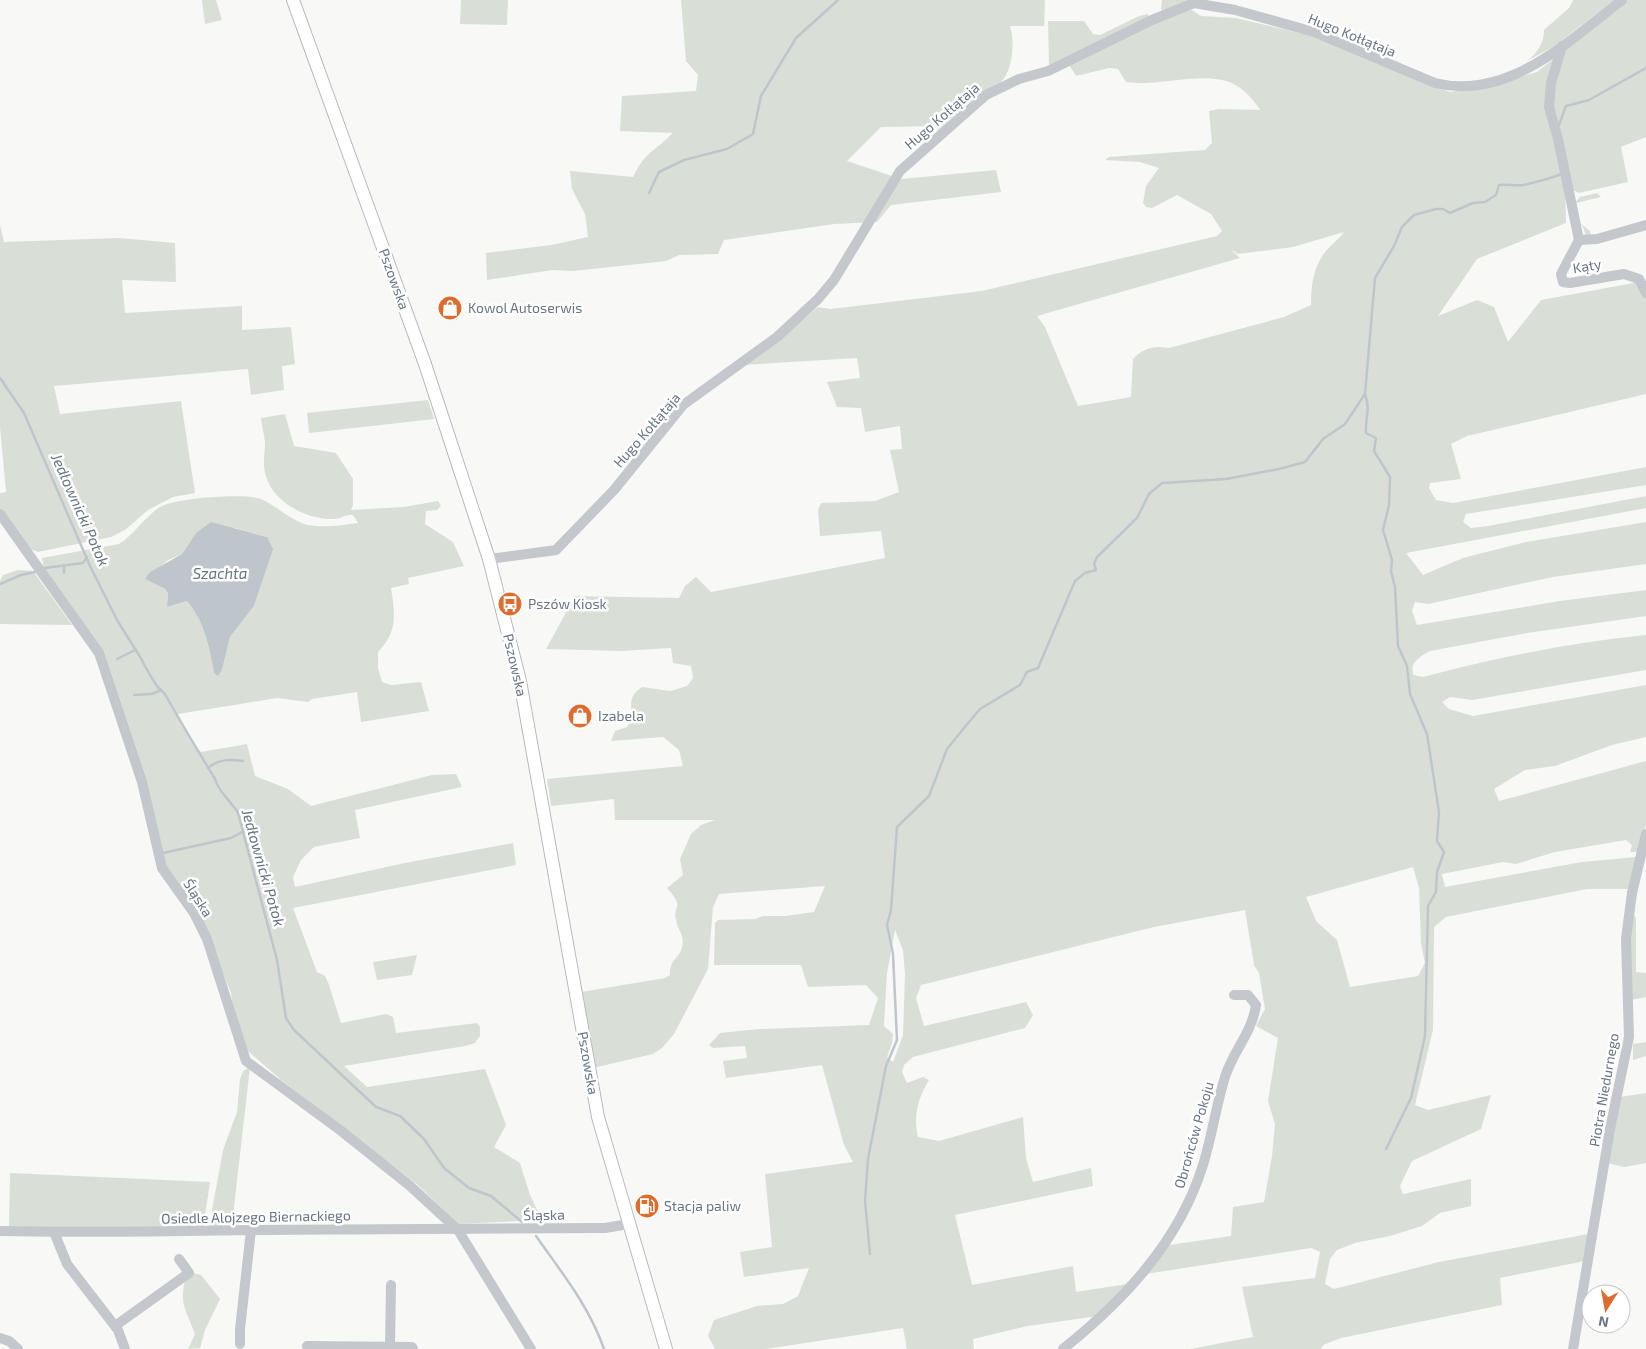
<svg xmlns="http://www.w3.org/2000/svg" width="1646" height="1349" viewBox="0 0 1646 1349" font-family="'Exo 2',sans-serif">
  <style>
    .green { fill: #d9dfd7; fill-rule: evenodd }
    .water { fill: #bec6cc }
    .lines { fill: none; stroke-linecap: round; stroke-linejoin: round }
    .stream { stroke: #bec6cc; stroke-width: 2.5 }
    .major-casing { stroke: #b7bbbf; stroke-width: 14 }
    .minor { stroke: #c4c7cb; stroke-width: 10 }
    .major { stroke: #fff; stroke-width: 12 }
    .labels { text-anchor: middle; stroke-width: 5; stroke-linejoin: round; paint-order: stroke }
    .street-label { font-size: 14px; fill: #687586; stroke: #fff }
    .poi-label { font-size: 14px; fill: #687586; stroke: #fff; text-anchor: start }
    .water-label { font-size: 15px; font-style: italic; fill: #637681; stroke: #fff }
  </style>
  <rect width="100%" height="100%" fill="#f8f8f6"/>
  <g class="green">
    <polygon points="202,0 216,0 222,20 205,24"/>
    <polygon points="461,0 508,0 507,25 460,24"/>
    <path d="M681,0H1045L1044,26H1010C1015,41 1013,70 1001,82C995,87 986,89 980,94C965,104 951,120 937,132L939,126L881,127L847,161L901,179L996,170L1001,192L891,205L877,222L834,224L724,240L718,254L679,255L666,261L573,271L553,270L487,280L486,253L551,245L588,237L585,214L572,189L570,171L633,177C645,152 655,151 673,133L620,131L622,96L696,91L698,75L686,61Z"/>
    <polygon points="1162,0 1198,0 1163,11 1161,9"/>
    <path d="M1573,0H1614L1556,45L1527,61C1537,53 1544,44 1544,30L1569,8Z"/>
    <path d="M1628,0H1646V137L1621,147L1628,182L1579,193L1573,190L1565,180L1566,223L1477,259L1438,316L1477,300L1494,307L1508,342L1541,300L1639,282L1646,298V394L1467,436L1451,444L1461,479L1430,483L1429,488L1436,500L1453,503L1646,467V485L1466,514L1463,522L1471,528L1488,526L1646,496V508L1406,553L1423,575L1463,558L1526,542L1646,522V564L1553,577L1428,604L1415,602L1412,611L1417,625L1560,601L1646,590V616L1527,633L1430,651C1421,656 1408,663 1414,675L1423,677C1498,657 1569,643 1646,635V670L1472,700L1450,697L1442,702L1449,709L1473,716L1646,685V737L1612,745L1555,766L1525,770L1494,789L1499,801L1646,761V825L1639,852H1630L1632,845L1626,840L1555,852L1516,864L1503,862L1442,874L1445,887L1582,862L1636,857L1628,889H1587L1446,917L1434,927L1433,1030L1415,1105L1428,1110L1491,1095L1481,1129L1412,1161L1400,1186L1403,1194L1471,1179V1206L1440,1213L1422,1226L1390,1236L1355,1243L1337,1250L1330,1259L1325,1284L1334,1289L1439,1262L1588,1234L1585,1261L1500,1278L1502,1305L1341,1338L1323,1345L1321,1349H1190L1253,1337L1242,1287L1315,1278L1320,1252L1311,1248L1146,1274L1169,1245L1231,1236L1233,1207L1264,1202L1272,1156L1275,1124L1268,1101L1278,1038L1256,1026L1265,1009L1259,973L1254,965L1245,910L1154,927L921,985L916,998L924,1026L1026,1002L1033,1015L1025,1028L913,1057L904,1065L902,1072L907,1083L923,1077L929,1080C918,1097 913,1117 918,1137L939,1141L1023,1117L1026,1158L1033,1182L1091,1168L1093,1186L955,1215L972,1285L1073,1266L1076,1292L1127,1284L1098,1316L1028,1326L973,1339L974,1349H907L903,1328L766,1349H715L708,1336L714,1320L757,1306L783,1304L798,1296L809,1268L744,1277L740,1252L772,1247L765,1174L853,1162L844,1145L822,1065L726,1078L723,1061L747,1058L745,1046L713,1048L709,1045L720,1033L759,1029L869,1025L878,998L866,985L808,987L801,965H714L715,923L718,920L755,919L763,916H785L814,912L825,886L719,894L713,907L708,969L674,1034L662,1048L653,1054L593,1068L581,992L665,978L670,975C670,957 679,960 682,947C685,935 678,931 676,920C672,905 686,909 667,888L683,875L680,859L691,834L701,825L715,820H615L614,799L551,806L547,779L683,766L679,750L663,737L611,741L615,731L627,727C637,710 623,699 642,687L670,691L687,686L693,678L691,666L673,663L671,648L621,651L546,649L575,596L679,598L685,586L696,577L711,592L885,558L881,531L820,536L818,510L821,503L875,501L899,492L890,450L902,449L900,426L865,432L861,408L837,407L827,382L860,378L857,358L742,365L776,341L818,307L831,309L982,291L1217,236L1222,231L1211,214L1177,195L1152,208L1146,207L1143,203L1146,186L1159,168L1140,162L1105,160L1109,157L1205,150L1212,143L1209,111L1219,109L1260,110L1259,108C1253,100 1246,91 1237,86C1210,68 1158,88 1126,82L1118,69L1109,68L1076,76L1068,63L1170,15L1192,10L1201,16L1236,18L1312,36L1450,92L1492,85L1537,72ZM1344,232C1339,239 1331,245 1325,252C1313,268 1311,286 1311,305L1284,317L1169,348C1155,345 1143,348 1133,359L1131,397L1078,406L1045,327L1037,316L1240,258L1230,249L1238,254L1293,247ZM1413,867L1419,888L1421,944L1425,963L1418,976L1350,987L1337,940L1316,921L1306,897ZM895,930L903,950L905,975L903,1035L893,1062L887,1057L892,1043L893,1034L884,1026L887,973Z"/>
    <polygon points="1148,14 1149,18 1049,65 1048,21 1084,21 1093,34 1100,35 1139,16"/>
    <path d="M1597,193L1601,197L1576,203L1579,222L1590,231L1591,238C1584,236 1585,231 1583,227C1578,217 1575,218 1574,204L1580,197Z"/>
    <polygon points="0,225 4,242 119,238 175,243 176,282 122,280 125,313 242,306 242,330 291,327 295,364 282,366 284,390 251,395 248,369 54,386 60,414 181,401 195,493 173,497 148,510 125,530 111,537 38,552 28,548 0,509 0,493 6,492 0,427"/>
    <polygon points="428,400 434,419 309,433 307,413"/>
    <path d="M285,414L294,446L336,453L353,479V505L351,510L404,507L438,501L441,506L437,510L426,511L425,524L453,542L464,566L408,578L409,584L391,588C395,614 398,631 378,652V668L382,682L391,685L421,682L429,711L361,722L357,692L312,699L308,702L277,698L178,714L193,744L201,752L247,744L255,776L288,789L311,806L432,775L456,774L462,787L355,810L360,838L314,847L301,860L293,877L295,887L405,863L513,843L516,865L293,908L317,972L325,976L328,982L341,1023L386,1014L393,1017L396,1033L477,1023L480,1027V1036L475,1043L465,1046L344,1066L367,1087L485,1069L506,1125L494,1147L520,1163L530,1195L542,1220L458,1224L418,1185L281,1080L247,1050L233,1010L231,993L205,928L195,906L168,870L162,857L104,656L44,569L42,558L119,544C134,535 150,511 162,506C179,498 244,493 261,499C277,506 291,521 308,525C324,528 343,525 358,523L353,515C345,514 339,520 331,519C306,519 273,502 266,476C262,465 265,453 265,442C264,434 262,426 261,418ZM235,528L267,537L266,569L254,606L230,637L222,670L214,673C209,646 205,623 187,601L167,607L168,593L165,589L145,579L168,560L182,554L196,533Z"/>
    <polygon points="18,570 33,571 72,625 0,624 0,581 3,575"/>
    <polygon points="1633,913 1636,918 1636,972 1646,973 1646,997 1631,1000 1629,938"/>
    <polygon points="417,955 412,975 377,980 373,962"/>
    <polygon points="1646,1042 1646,1056 1633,1060 1633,1044"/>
    <polygon points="250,1067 232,1225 209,1227 223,1150 237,1112 240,1079 243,1071"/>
    <polygon points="1646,1093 1646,1163 1624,1167 1607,1163 1620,1097"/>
    <polygon points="10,1173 210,1182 203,1229 9,1227"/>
    <path d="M194,1273L201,1275L220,1299L205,1330L200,1348L188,1349L195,1334C187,1311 179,1306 185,1280Z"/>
  </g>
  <path class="water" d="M211,522L267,537L273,549L254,606L230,637L222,670L218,676L214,673C209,646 205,623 187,601L167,607L168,593L165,589L145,579L150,572L182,554L196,533Z"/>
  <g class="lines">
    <g class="stream">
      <polyline points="1559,125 1566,106 1589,100 1646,68"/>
      <polyline points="649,193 659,172 684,160 727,149 753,134 761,96 796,38 838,0"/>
      <path d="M0,378L24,413L90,566L117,620L142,660C142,662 155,683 157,686C159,689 163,691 165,694C181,723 198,751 215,779C219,793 231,801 238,813L277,960L286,1018L294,1030L376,1107L400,1116L424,1139L444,1168L469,1188L491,1196L522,1222"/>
      <path d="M1365,394C1371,412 1365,415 1366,433L1376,438L1374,451L1390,477L1389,505L1383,530L1392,560L1391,571L1395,587L1398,646L1407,666L1410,694L1427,734L1439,812L1437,841L1444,852L1437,872L1436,892L1428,906L1425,1036L1411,1098L1386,1149"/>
      <polyline points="64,565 64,573"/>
      <polyline points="45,568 83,563 87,557"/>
      <polyline points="0,584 21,575 35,572"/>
      <polyline points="117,659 135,650"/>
      <polyline points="134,695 152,694 161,690"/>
      <path d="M208,768C219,759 230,759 243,761"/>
      <polyline points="163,853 231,838 244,831"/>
      <path d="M536,1236C562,1273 589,1306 604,1349"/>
      <path d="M870,1254L865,1201L868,1159L886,1066L897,1040L893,954L887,925L891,910L897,827L929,796L947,749L964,728L980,709L1020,685L1027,672L1038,668L1075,581L1085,573L1096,570L1094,564L1097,557L1137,518L1149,494L1162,483L1226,479L1279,469L1305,462L1323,439L1345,424L1365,394L1375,278L1394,246L1402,227L1414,215L1436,209H1443L1450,213L1473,203L1485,202L1496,195L1499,185C1507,184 1516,186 1523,185C1529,184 1559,176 1561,174"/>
    </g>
    <defs>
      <polyline id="major" points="293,0 425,364 489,559 520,681 598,1117 666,1349"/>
    </defs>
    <use href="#major" class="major-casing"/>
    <g class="minor">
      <polyline points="1562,46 1551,83 1549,107 1558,139 1579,240 1597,239 1646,225"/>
      <polyline points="1579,240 1561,274 1563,282 1570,283 1624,274 1639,279 1646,293"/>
      <polyline points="0,514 99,653 142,782 162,868 194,913 207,939 246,1061 340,1130 409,1185 458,1230 531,1349"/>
      <path d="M489,559L556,550L614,490L683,405L777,337L818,299L834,280L900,171L986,95L1019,79L1048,71L1152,20L1194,3L1235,10L1314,32L1435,83C1508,101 1569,41 1622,0"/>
      <path d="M0,1231C85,1233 169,1231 253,1230C371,1229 488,1229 605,1228L629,1224"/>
      <polyline points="54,1232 67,1264 118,1330 125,1349"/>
      <polyline points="115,1326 189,1273 179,1259"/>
      <polyline points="0,1338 9,1341 18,1349"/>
      <polyline points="240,1344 240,1329 251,1230"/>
      <polyline points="307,1346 412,1347 413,1349"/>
      <polyline points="390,1347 391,1285"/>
      <path d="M1063,1349C1124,1300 1179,1242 1203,1165C1212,1136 1216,1106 1225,1077C1233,1051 1252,1033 1256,1005L1248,995H1234"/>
      <polyline points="1573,1349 1610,1129 1629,1037 1626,939 1632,893 1646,834"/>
    </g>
    <use href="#major" class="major"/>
  </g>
  <defs>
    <symbol id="shop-disc" viewBox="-11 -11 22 22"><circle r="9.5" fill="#df6c2f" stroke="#fff"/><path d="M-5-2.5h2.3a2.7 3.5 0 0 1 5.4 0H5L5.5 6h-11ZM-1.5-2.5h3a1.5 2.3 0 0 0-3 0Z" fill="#fff"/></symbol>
    <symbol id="bus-disc" viewBox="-11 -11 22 22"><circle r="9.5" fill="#df6c2f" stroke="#fff"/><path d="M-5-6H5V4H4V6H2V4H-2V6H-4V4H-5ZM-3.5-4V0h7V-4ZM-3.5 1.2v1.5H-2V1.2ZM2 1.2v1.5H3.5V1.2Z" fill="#fff"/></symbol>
    <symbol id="fuel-disc" viewBox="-11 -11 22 22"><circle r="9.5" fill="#df6c2f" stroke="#fff"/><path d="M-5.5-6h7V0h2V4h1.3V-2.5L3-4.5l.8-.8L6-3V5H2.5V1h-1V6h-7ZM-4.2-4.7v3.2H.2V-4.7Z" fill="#fff"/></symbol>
  </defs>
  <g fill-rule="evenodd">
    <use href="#shop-disc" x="436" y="294" width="28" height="28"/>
    <use href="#bus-disc" x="496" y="590" width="28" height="28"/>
    <use href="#shop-disc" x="566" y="702" width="28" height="28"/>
    <use href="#fuel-disc" x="633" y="1192" width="28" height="28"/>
  </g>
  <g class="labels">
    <g class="street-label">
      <text transform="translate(1352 35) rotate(22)" y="5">Hugo Kołłątaja</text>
      <text transform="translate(942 116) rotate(-41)" y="5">Hugo Kołłątaja</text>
      <text transform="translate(1587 266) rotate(-10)" y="5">Kąty</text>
      <text transform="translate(394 279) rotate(70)" y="5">Pszowska</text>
      <text transform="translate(647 430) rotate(-49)" y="5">Hugo Kołłątaja</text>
      <text transform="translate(515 665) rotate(77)" y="5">Pszowska</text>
      <text transform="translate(198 898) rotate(58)" y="5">Śląska</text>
      <text transform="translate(588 1063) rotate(80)" y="5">Pszowska</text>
      <text transform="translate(1604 1090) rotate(-80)" y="5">Piotra Niedurnego</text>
      <text transform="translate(1194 1135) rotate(-74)" y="5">Obrońców Pokoju</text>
      <text transform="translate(544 1215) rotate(-1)" y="5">Śląska</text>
      <text transform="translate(256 1217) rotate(-1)" y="5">Osiedle Alojzego Biernackiego</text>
    </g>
    <g class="poi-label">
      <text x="468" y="313">Kowol Autoserwis</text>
      <text x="528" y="609">Pszów Kiosk</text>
      <text x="598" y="721">Izabela</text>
      <text x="664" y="1211">Stacja paliw</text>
    </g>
    <g class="water-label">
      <text transform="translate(80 510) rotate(66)" y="5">Jedłownicki Potok</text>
      <text x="220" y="579">Szachta</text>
      <text transform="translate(263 868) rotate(74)" y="5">Jedłownicki Potok</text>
    </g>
  </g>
  <g transform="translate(1606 1309) rotate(191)"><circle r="24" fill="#ffffff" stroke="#c3c8cf"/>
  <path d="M0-4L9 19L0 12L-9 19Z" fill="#df6c2f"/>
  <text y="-8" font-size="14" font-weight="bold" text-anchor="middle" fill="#687586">N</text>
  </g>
</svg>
